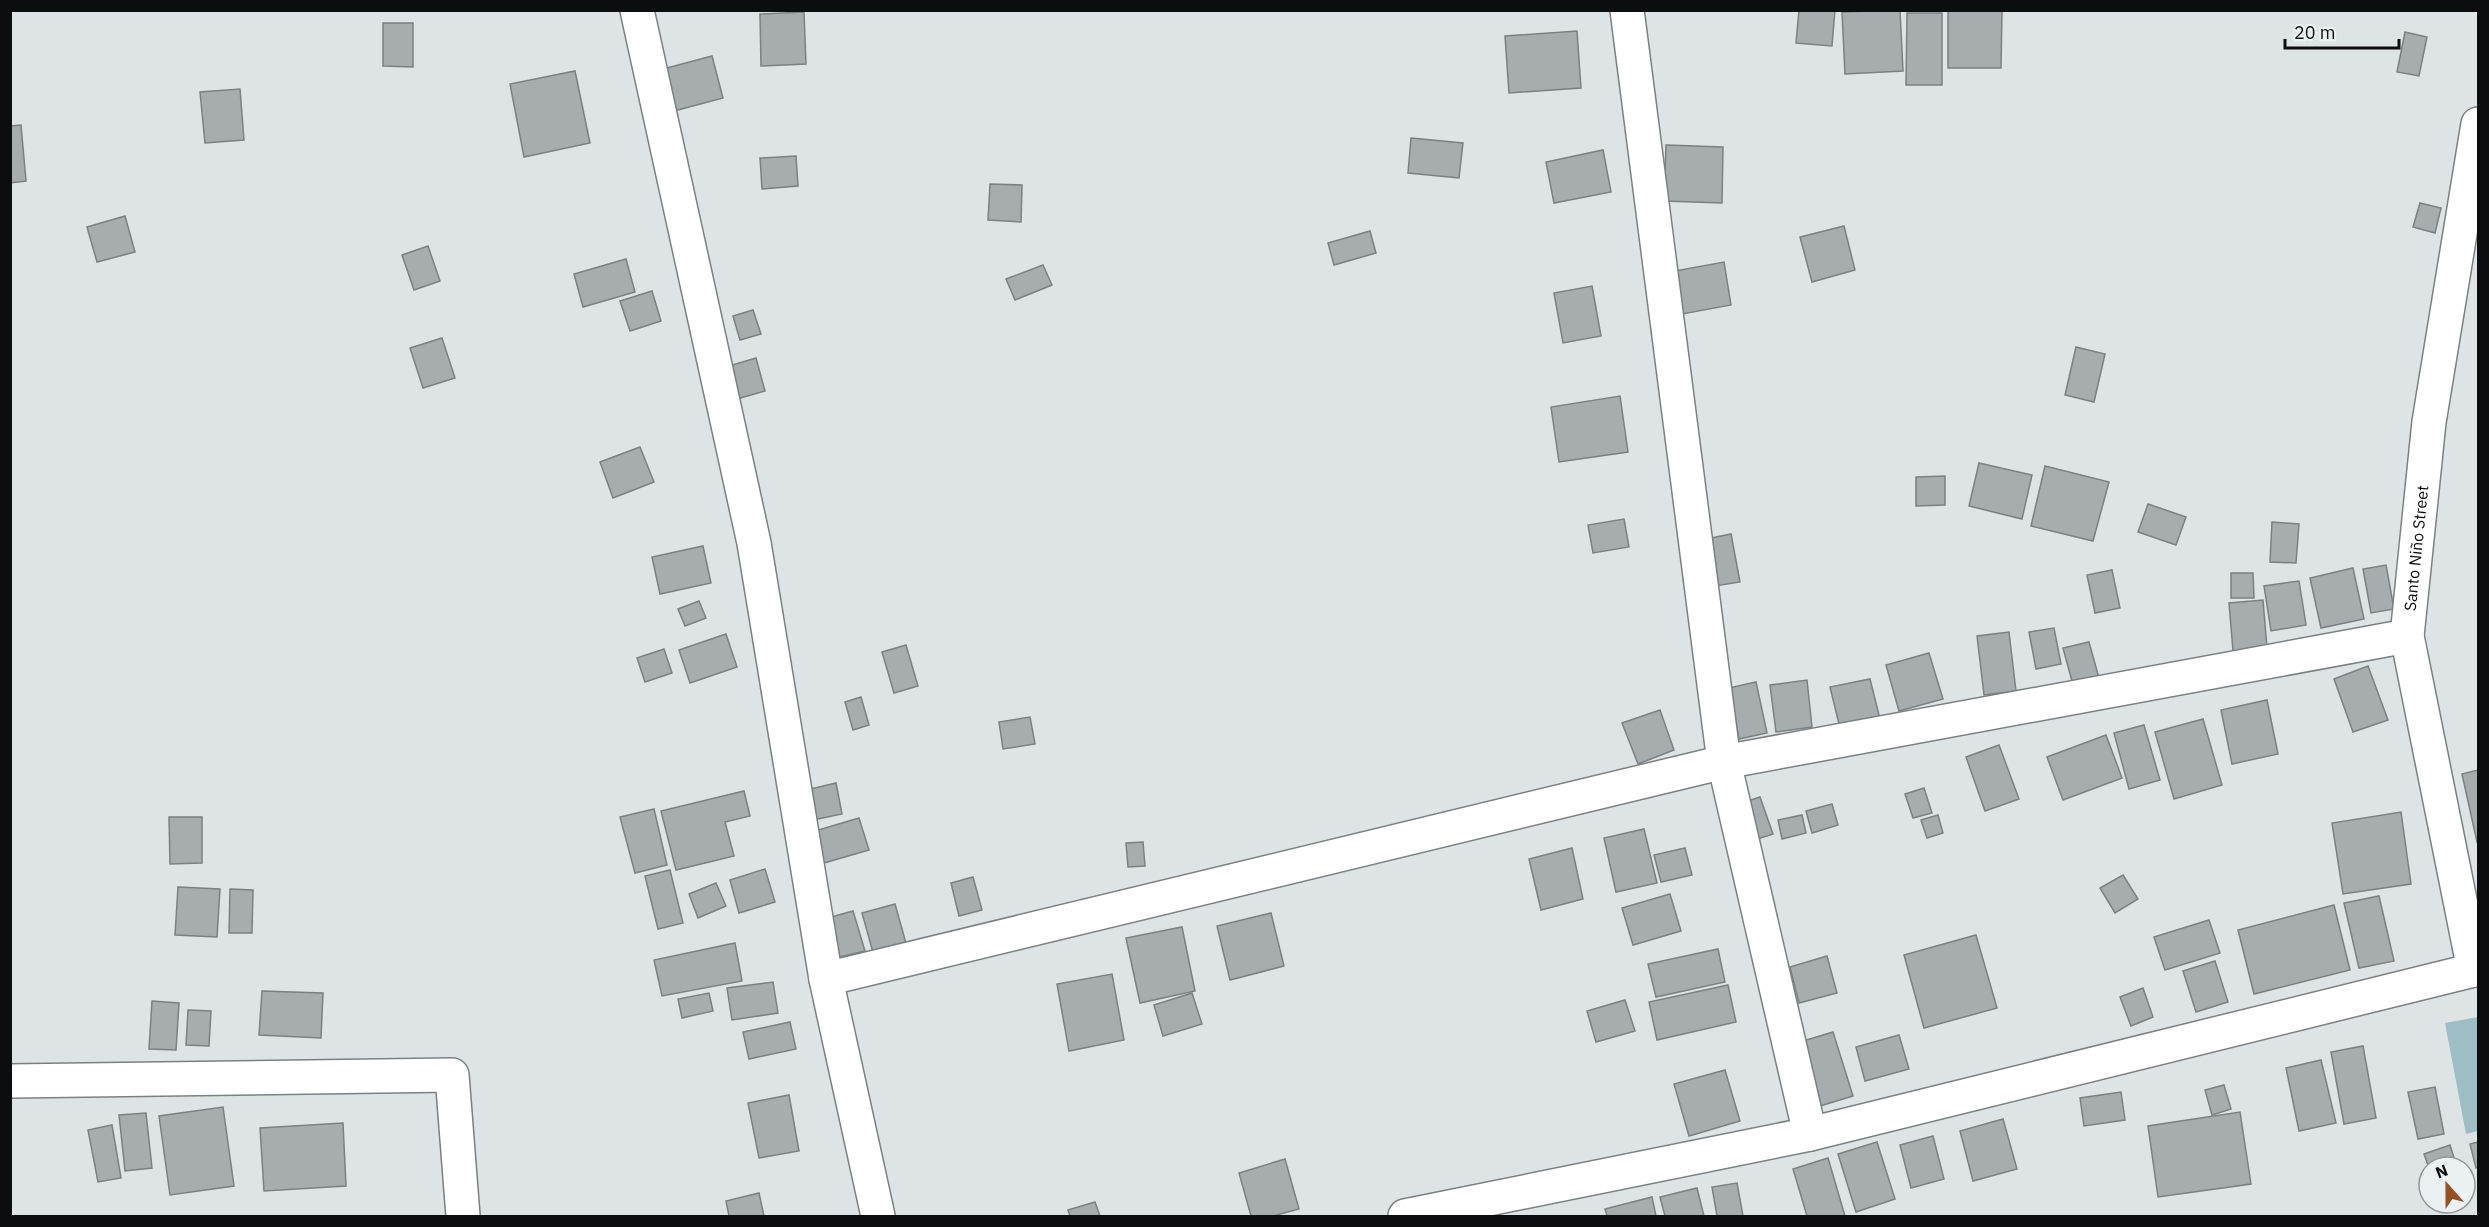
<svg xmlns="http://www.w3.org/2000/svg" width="2489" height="1227" viewBox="0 0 2489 1227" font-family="'IBM Plex Sans',sans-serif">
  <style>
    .green { fill: #9dbec5 }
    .building { fill: #a7adae; stroke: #7b8081; stroke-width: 1.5 }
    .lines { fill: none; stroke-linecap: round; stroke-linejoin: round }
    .minor-casing { stroke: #7b8182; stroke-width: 36 }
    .minor { stroke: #fff; stroke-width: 33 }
    .labels { text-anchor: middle; stroke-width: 5; stroke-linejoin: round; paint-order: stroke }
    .street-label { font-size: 16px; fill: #0b0d0e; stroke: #ebf1f2 }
  </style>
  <rect width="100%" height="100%" fill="#dee4e5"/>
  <polygon class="green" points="2478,1017 2478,1131 2466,1134 2445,1023"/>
  <g class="building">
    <polygon points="1799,10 1835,10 1832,46 1796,43"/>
    <polygon points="1900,10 1903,71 1845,74 1842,12"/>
    <polygon points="1948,10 2002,10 2001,68 1948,68"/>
    <polygon points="804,12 806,64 761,66 760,14"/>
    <polygon points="1907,13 1942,13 1942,85 1906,85"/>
    <polygon points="383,23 413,23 413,67 383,66"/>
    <polygon points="1577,31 1581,88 1509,93 1505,36"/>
    <polygon points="2405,32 2427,37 2419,76 2397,72"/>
    <polygon points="712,56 723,98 674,111 663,69"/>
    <polygon points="575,71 590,143 524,157 510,84"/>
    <polygon points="240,89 244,140 205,143 200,92"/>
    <polygon points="21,125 26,181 10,183 10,126"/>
    <polygon points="1411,138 1463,143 1459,178 1408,173"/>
    <polygon points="1666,145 1723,147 1722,203 1664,201"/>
    <polygon points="1603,150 1611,192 1554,203 1546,162"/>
    <polygon points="796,156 798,186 762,189 760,158"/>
    <polygon points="990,184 1022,185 1021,222 988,220"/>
    <polygon points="2420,203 2441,208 2435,233 2413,227"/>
    <polygon points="125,216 135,252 97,262 87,227"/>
    <polygon points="1844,226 1855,270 1812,282 1800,237"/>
    <polygon points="1370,231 1376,253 1334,265 1328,243"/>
    <polygon points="428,246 440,281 414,290 402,255"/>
    <polygon points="626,259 635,292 583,307 574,274"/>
    <polygon points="1724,262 1731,305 1677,315 1669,272"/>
    <polygon points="1043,265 1052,285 1015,300 1006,279"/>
    <polygon points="1592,286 1601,336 1563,343 1554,293"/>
    <polygon points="652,291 661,321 630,331 620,301"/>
    <polygon points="753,310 761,334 740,340 733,316"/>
    <polygon points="442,338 455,378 423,388 410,348"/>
    <polygon points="2076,347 2105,354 2094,402 2065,395"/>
    <polygon points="756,358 765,391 737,399 729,366"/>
    <polygon points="1620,396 1628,452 1559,462 1551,407"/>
    <polygon points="640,447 654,482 613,498 600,462"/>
    <polygon points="1979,463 2032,475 2022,519 1969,506"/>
    <polygon points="2045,466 2109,482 2093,541 2031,526"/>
    <polygon points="1945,476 1945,505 1916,506 1916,477"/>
    <polygon points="2148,504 2186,517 2176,545 2138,532"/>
    <polygon points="1624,519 1629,547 1593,553 1588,525"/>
    <polygon points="2272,522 2299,524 2296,563 2270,562"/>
    <polygon points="1731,534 1740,582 1715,586 1706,539"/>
    <polygon points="703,546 711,583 660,594 652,557"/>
    <polygon points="2386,565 2394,609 2371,613 2363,569"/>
    <polygon points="2353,568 2364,619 2321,628 2310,578"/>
    <polygon points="2112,570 2120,608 2095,613 2087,575"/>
    <polygon points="2231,573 2253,573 2254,598 2231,598"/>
    <polygon points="2299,581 2306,625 2271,631 2264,586"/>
    <polygon points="2263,600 2267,648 2233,651 2229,603"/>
    <polygon points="699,601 706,618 685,626 678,609"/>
    <polygon points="2054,628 2061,664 2036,669 2029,632"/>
    <polygon points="2009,632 2016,691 1984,695 1977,636"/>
    <polygon points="726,634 737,667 690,683 679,650"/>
    <polygon points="2089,642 2099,678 2073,685 2063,648"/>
    <polygon points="906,645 918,686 894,693 882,652"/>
    <polygon points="664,649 672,673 645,682 637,658"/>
    <polygon points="1929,653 1943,699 1899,711 1886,665"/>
    <polygon points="2368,666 2388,720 2353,732 2334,679"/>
    <polygon points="1870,679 1880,719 1840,728 1830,687"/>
    <polygon points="1807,680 1812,727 1776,732 1770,685"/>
    <polygon points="1756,682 1767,733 1739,739 1729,688"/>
    <polygon points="861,697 869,725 853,730 845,702"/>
    <polygon points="2267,700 2278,754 2232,764 2221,710"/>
    <polygon points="1660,710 1674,750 1638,764 1622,723"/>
    <polygon points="1030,717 1035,744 1003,749 999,722"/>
    <polygon points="2203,719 2222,785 2174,799 2155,732"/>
    <polygon points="2144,725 2160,780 2129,789 2114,733"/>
    <polygon points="2106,735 2122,778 2063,800 2047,757"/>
    <polygon points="1999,745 2019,799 1985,811 1966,757"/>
    <polygon points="2478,770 2478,841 2477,842 2462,774"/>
    <polygon points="836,783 842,814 808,821 802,791"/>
    <polygon points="1924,788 1932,813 1913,818 1905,794"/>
    <polygon points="744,791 750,816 725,822 734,856 676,870 661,811"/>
    <polygon points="1760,797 1773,834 1748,842 1736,805"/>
    <polygon points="1832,804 1838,825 1812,833 1806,811"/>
    <polygon points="654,809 667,865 635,873 620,817"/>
    <polygon points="2401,812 2411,884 2343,894 2332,823"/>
    <polygon points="1802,815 1806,833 1782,839 1778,820"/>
    <polygon points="1938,815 1943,833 1927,838 1921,820"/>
    <polygon points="169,817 202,817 202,863 170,864"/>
    <polygon points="859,818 869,850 824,863 815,831"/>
    <polygon points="1644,829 1657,883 1616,892 1604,838"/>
    <polygon points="1143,842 1145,866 1128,867 1126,843"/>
    <polygon points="1572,848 1583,899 1541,910 1529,859"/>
    <polygon points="1685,848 1692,875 1661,882 1654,855"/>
    <polygon points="765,869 775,902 739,913 730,880"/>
    <polygon points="670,870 683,923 658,929 645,876"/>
    <polygon points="2123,875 2138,899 2115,913 2100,888"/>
    <polygon points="973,877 982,910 959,916 951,883"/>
    <polygon points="716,883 726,906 698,918 689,894"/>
    <polygon points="178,887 220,889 217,937 175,935"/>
    <polygon points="230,889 253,890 252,933 229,933"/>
    <polygon points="1670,894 1681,931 1633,945 1622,908"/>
    <polygon points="2379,896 2394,961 2359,968 2344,903"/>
    <polygon points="895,904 909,954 876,963 862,913"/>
    <polygon points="2334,905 2350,970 2254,994 2238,930"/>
    <polygon points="853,911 865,951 835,958 824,919"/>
    <polygon points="1271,913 1284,966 1230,980 1217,926"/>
    <polygon points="2209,920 2220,953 2165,970 2154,937"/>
    <polygon points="1182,927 1195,991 1140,1003 1126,938"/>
    <polygon points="1976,935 1997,1008 1924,1028 1904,955"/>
    <polygon points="735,943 742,981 662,996 654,960"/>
    <polygon points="1718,949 1725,982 1656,997 1648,964"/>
    <polygon points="1827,956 1837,993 1799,1003 1790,967"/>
    <polygon points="2215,961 2228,1002 2196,1012 2183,971"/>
    <polygon points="1112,974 1124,1040 1069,1051 1057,984"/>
    <polygon points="773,982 778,1013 732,1020 727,988"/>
    <polygon points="1728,985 1736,1022 1657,1040 1649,1002"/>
    <polygon points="2143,988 2153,1017 2131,1026 2120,997"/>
    <polygon points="262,991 323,993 321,1038 259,1035"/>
    <polygon points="709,993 713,1011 682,1018 678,999"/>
    <polygon points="1192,993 1202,1024 1163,1036 1154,1005"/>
    <polygon points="1625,1000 1635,1031 1596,1042 1587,1011"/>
    <polygon points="152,1001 179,1003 176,1050 149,1049"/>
    <polygon points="188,1010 211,1011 209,1046 186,1045"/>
    <polygon points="790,1022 796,1049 749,1059 743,1032"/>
    <polygon points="1833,1032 1853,1096 1820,1106 1800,1042"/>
    <polygon points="1899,1035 1909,1069 1865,1081 1856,1047"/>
    <polygon points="2363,1046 2376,1118 2344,1124 2331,1052"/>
    <polygon points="2321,1060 2336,1123 2299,1131 2286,1068"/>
    <polygon points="1725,1070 1740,1121 1689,1136 1674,1084"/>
    <polygon points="2224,1085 2231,1109 2212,1115 2205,1090"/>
    <polygon points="2435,1087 2444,1134 2418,1139 2408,1092"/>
    <polygon points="2121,1092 2125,1120 2084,1126 2080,1098"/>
    <polygon points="789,1095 799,1151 759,1158 748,1103"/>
    <polygon points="223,1107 234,1186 170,1195 159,1116"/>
    <polygon points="2240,1112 2251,1184 2158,1197 2148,1126"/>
    <polygon points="146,1113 152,1168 125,1171 119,1115"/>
    <polygon points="2003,1119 2017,1169 1973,1181 1960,1131"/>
    <polygon points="343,1123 346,1186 264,1191 260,1128"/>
    <polygon points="112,1125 121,1178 98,1182 88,1130"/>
    <polygon points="1933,1136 1944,1179 1911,1188 1900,1145"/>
    <polygon points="1877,1142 1895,1199 1856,1212 1838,1154"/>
    <polygon points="2478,1142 2478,1167 2476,1168 2470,1144"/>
    <polygon points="2450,1145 2457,1167 2429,1168 2424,1154"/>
    <polygon points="1828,1158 1845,1216 1807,1216 1793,1169"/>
    <polygon points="1285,1159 1299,1209 1273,1216 1251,1216 1239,1173"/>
    <polygon points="1737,1183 1743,1216 1717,1216 1712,1187"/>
    <polygon points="1697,1188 1704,1216 1665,1216 1660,1197"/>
    <polygon points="759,1193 764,1216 729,1216 726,1201"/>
    <polygon points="1652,1197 1656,1216 1607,1216 1605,1209"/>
    <polygon points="1095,1202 1100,1216 1070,1216 1068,1210"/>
  </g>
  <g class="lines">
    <defs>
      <g id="minor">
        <polyline points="637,10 754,543 826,979 878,1216"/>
        <polyline points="1627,10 1724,762 1810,1134"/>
        <path id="s1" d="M2474,970L2407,636L2429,422L2478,124"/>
        <polyline points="826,979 1724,762 2407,636"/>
        <polyline points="10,1081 452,1075 463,1216"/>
        <polyline points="1405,1216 1810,1134 2478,969"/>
      </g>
    </defs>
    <use href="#minor" class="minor-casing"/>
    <use href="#minor" class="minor"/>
  </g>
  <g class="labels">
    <g class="street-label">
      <text dy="6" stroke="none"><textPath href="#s1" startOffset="429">Santo Niño Street</textPath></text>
    </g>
  </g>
  <rect width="2489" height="1227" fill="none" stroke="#0b0d0e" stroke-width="24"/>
  <g transform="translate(2447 1185) rotate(339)"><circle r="28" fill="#ebf1f2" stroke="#919697" stroke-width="1.5"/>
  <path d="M0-4.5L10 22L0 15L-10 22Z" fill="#965126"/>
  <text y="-9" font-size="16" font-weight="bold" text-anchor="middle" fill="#0b0d0e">N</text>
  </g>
  <path d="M2285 39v9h114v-9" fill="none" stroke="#0b0d0e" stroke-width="3"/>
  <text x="2294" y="39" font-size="18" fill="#0b0d0e" stroke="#ebf1f2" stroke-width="4.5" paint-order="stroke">20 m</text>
</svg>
